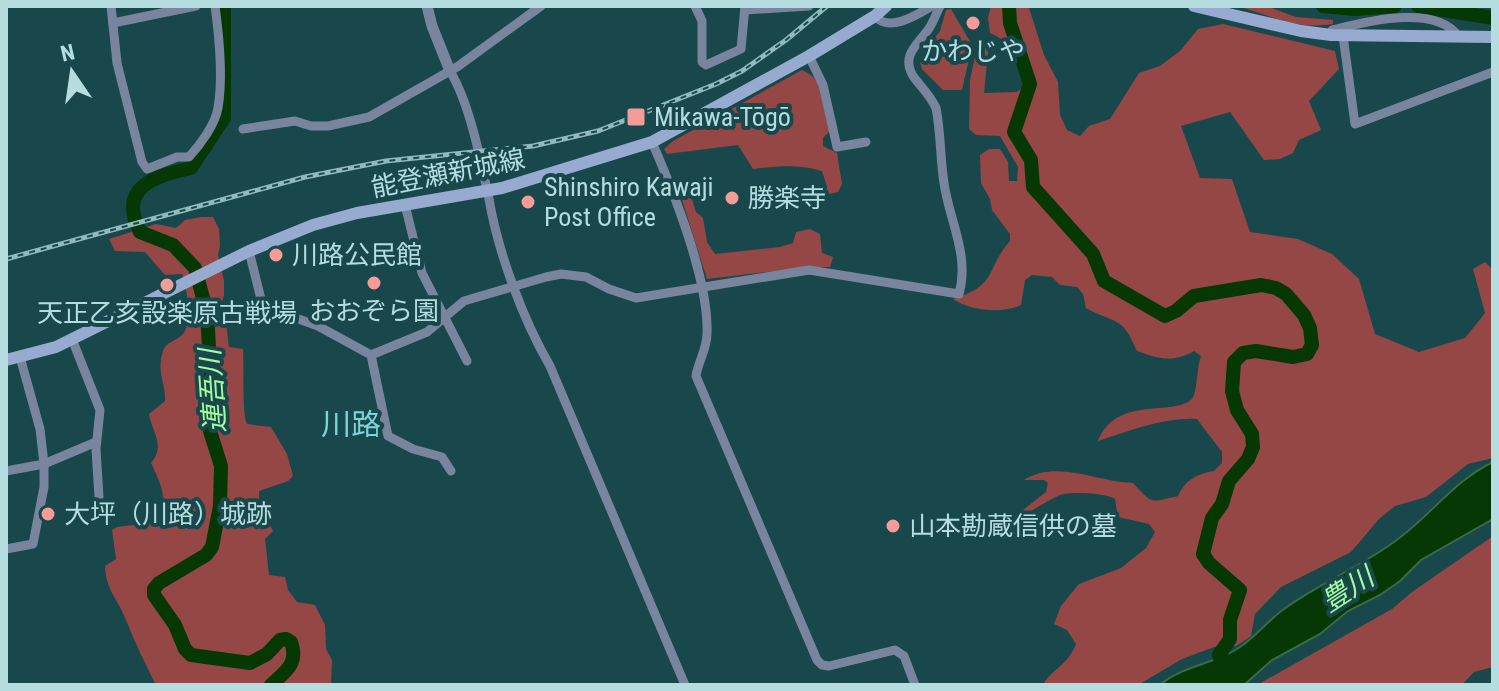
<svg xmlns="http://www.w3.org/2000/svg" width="1499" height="691" viewBox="0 0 1499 691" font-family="'Roboto Condensed','Noto Sans JP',sans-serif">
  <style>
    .green { fill: #954746 }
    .water { fill: #053804; stroke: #3a6a46; stroke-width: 2 }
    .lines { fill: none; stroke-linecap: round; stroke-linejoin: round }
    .river { stroke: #053804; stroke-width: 14 }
    .minor { stroke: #79859d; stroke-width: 9 }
    .tertiary { stroke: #79859d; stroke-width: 11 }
    .secondary { stroke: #97abd0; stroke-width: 12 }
    .rail-casing { stroke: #90babd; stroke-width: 5 }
    .rail { stroke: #19484c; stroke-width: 2; stroke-dasharray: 6; stroke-linecap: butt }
    .poi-dot { fill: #f59b98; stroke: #19484c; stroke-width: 3 }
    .labels { text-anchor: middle; stroke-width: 8; stroke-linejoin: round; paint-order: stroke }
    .poi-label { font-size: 26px; fill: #b5dde0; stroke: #19484c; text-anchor: start }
    .street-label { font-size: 26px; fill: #b5dde0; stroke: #19484c }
    .water-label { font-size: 28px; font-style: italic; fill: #a6fb9e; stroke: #19484c }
    .quarter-label { font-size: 30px; fill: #7cd4db; stroke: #19484c }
  </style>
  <rect width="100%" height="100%" fill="#19484c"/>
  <g class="green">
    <path d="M991,6L1029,8L1044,55L1058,82L1060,115L1067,130L1080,136L1089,126L1110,119L1139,73L1160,66L1180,51L1198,29L1223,24L1335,51L1339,69L1309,101L1321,130L1299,140L1293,153L1280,159L1264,160L1230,112L1181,126L1200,178L1232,179L1250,232L1298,239L1332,254L1359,279L1375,334L1419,352L1465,338L1485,313L1473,269L1485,262L1493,270V458L1468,464L1426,497L1395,506L1379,519L1351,552L1281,587L1255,614L1251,636L1236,646H1217L1182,659L1138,685H1043C1052,668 1066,668 1076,644L1067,630L1054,624L1061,606L1079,584L1121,568L1146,548L1155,532L1149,524L1118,517L1115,499C1106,493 1074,492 1064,494C1054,496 1034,510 1024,515L1023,510L1046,492L1048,483L1044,480H1024C1056,459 1098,482 1133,483C1153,504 1148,503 1178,496C1184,481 1198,473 1214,471L1222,463V452L1197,419C1164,417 1130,431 1098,441C1116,395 1173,417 1192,399C1197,394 1197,366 1201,356L1194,351C1173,363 1159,359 1137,351C1122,315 1117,325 1086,308L1083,294L1077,287L1060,285L1052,277L1032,275L1025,280L1021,305C1003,314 970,311 953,299C999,285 985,269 1010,241V234L992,210L990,199L981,183L980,155L989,149H1000L1008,162L1009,181H1017L1018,167L1000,136L976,135L969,129L970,80L977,47L983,44L988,52L984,93L1017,92L1023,87C1022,66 1011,41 990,33L988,18Z"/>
    <path d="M1237,6H1266L1296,17L1333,20V24C1295,30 1273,16 1237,6Z"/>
    <polygon points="951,9 972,45 962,90 943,90 922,69 920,62 922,55 940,31 946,10"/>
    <path d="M802,70C826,80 826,108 830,131L823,138V146L837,153L842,184L838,192L824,195L827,187L822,171C799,164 777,166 753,169L738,145L667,154L664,149L673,141Z"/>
    <polygon points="678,187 689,190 696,212 703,218 707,242 715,254 780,247 793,243 796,232 810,229 820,234 822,253 833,257 830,267 810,267 707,279"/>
    <path d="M201,217H213L219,229L220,246L218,255L224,281V295L219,311L226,323L229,347L243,349C244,365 242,415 247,424L271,427L287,454L293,476L288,481L259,491V504L273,531L265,539L269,575L285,577L288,590L297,602L315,605L325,625L326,649L332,660L331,685H156C145,664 135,642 126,620C118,599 106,591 105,566L116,559L112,530L117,527L158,522C170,502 160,482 151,463C166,446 152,432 149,414L165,401C166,383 156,373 163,351C166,342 176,341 182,335C193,325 187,287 182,274L165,275L145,252L115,251L109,239L156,224L176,228L185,220Z"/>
    <polygon points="1493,536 1493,667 1474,672 1462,685 1257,685 1392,609 1412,592"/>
  </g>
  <path class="water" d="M1493,462V519L1421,560L1400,581L1380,595L1348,611L1320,634L1272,660L1244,685H1160C1182,666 1214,664 1237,649C1255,638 1267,621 1284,609C1319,583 1363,566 1398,539C1431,515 1455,480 1493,462Z"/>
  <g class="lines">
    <g class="river">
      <path d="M224,6V118L191,168C156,176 117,186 140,232L173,245L195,268L207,313L212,400L210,431L221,466L220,506L212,547L206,555L159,583L154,589V595L175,625L185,649L191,655L250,663L267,654L280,640L286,639L291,642C299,664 285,672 271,685"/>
      <polyline points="1009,6 1010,23 1030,84 1014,132 1031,160 1033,187 1093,254 1104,281 1165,316 1176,311 1194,296 1261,285 1276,288 1286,294 1304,315 1310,328 1312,345 1307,354 1293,357 1256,351 1243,353 1234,362 1232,391 1237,410 1252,434 1253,447 1248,459 1229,481 1222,504 1212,518 1203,554 1209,563 1240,590 1230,620 1230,639 1219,655 1225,671"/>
      <polyline points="1323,6 1355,9 1395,6"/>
      <polyline points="1418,6 1493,18"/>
    </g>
    <g class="minor">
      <path d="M111,6L117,63L142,162L147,169L177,157H189C200,145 215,125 218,108C223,79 219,35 215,6"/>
      <polyline points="695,6 702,21 702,62 706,65 741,49 745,6"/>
      <polyline points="745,10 809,6"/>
      <path d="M875,16C889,33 917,15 932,6"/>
      <polyline points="113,23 196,6"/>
      <path d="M1331,35L1332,30C1365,22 1436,3 1459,37"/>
      <polyline points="1343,36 1355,124 1493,72"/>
      <polyline points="809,56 823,85 837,147 866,142"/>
      <path d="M450,71C470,104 481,162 489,199C498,252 523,320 550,366L685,685"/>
      <polyline points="243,129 295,121 311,126 328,126 369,117 457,67 541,6"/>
      <path d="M652,142C674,193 709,279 707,334C707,349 698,362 696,376L817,660L822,665L829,666L895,650L904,656L915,685"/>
      <polyline points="405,205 422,273 467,361"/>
      <polyline points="249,251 262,303 268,308 318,326 371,355 388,436 413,449 442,457 451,471"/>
      <polyline points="72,339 100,410 96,449 99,497"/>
      <path d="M371,355L427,332L464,301L546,277L561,274L586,277L609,289L636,298L809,270L959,294C970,255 949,220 944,183C940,158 941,133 936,108C930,95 921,87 913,76C901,56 917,45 928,30C933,23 936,14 940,6"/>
      <polyline points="6,471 44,464 96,442"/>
      <polyline points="6,549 33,544 44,487 44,464 40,429 20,357"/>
    </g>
    <polyline class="tertiary" points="427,6 432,26 450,71"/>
    <g class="secondary">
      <polyline points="1194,6 1301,31 1331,35 1493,37"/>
      <polyline points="6,360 56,347 249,251 313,225 357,213 502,188 652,142 809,56 875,16 886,6"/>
    </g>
    <defs>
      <polyline id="rail" points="6,259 305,177 386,161 533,146 598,131 716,84 742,71 786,40 827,6"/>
    </defs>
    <use href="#rail" class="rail-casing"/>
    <use href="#rail" class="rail"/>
  </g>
  <g class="poi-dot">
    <circle cx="973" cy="23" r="8"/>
    <rect x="626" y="107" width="20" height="20" rx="4"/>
    <circle cx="732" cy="198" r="8"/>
    <circle cx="528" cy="202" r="8"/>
    <circle cx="276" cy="255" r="8"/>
    <circle cx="374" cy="283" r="8"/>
    <circle cx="167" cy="285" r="8"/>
    <circle cx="48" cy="514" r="8"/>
    <circle cx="893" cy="526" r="8"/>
  </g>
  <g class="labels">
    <g class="poi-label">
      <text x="973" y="60" text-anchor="middle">かわじや</text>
      <text x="654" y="126">Mikawa-Tōgō</text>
      <text x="544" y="196">Shinshiro Kawaji<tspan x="544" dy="30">Post Office</tspan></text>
      <text x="748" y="207">勝楽寺</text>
      <text x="292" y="264">川路公民館</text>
      <text x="374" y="320" text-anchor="middle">おおぞら園</text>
      <text x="167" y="322" text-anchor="middle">天正乙亥設楽原古戦場</text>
      <text x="64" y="523">大坪（川路）城跡</text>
      <text x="909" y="535">山本勘蔵信供の墓</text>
    </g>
    <g class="street-label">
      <text transform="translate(448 173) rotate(-11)" y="9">能登瀬新城線</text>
    </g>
    <g class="water-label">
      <text transform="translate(212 391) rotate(-94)" y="10">連吾川</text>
      <text transform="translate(1347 589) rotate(-33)" y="10">豊川</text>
    </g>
    <g class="quarter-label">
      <text x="351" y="435">川路</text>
    </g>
  </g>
  <rect width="1499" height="691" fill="none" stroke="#b5dde0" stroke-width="16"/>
  <g transform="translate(72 72) rotate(347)" stroke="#19484c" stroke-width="6" paint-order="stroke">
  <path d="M0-6L14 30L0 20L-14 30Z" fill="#b5dde0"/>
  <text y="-12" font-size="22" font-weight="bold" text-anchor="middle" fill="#b5dde0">N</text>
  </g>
</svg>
